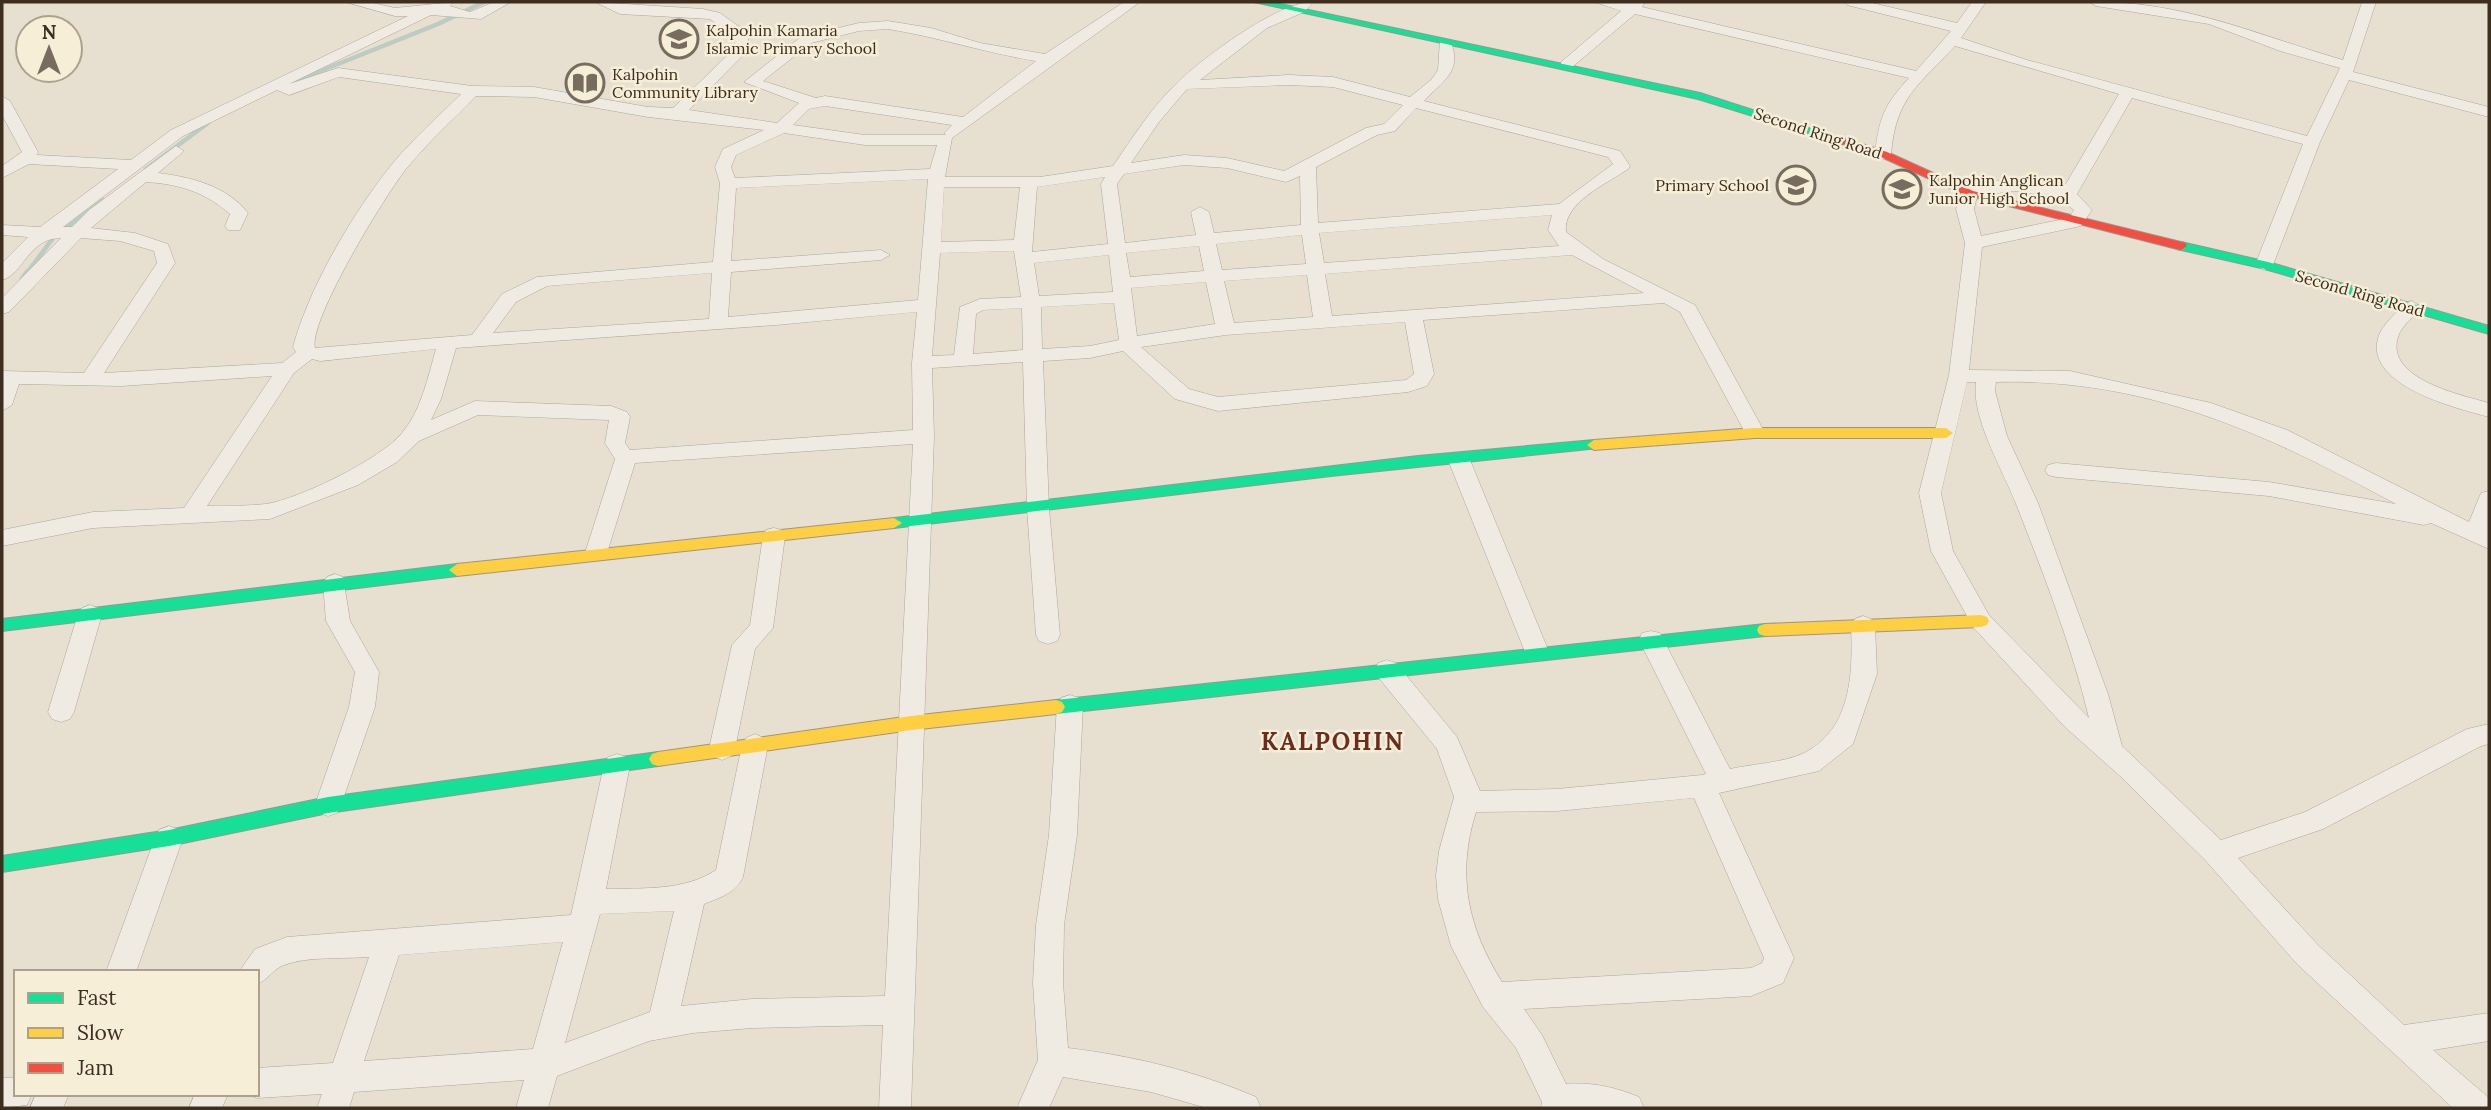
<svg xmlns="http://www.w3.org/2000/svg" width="2491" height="1110" viewBox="0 0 2491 1110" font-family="Lora,serif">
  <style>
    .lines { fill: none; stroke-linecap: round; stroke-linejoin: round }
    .stream-far1 { stroke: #bcccc2; stroke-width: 4.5 }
    .stream { stroke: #bcccc2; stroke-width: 5 }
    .street-casing { stroke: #ada599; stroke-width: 1 }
    .fast-casing { stroke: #9c958a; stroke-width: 2 }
    .slow-casing { stroke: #9c958a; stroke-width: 2 }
    .jam-casing { stroke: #9c958a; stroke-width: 2 }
    .street { fill: #efebe3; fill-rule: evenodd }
    .fast { fill: #16e098; fill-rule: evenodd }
    .slow { fill: #ffcf43; fill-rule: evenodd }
    .jam { fill: #f24e42; fill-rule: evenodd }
    .labels { text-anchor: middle; stroke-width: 5; stroke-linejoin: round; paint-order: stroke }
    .far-poi-label { font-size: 16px; fill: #3d2e20; stroke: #f7eed8; text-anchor: start }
    .far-street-label { font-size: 16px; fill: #3d2e20; stroke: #f7eed8 }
    .district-label { font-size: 24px; font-weight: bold; letter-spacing: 2px; fill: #6b2e1e; stroke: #f7eed8 }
  </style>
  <rect width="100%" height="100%" fill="#e7e0d1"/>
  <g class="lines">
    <g class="stream-far1">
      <polyline points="293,82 438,24 484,2"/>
      <polyline points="146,169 208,123"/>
      <polyline points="26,274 54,237 103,200"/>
    </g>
    <polyline class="stream" points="22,279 27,272"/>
    <defs>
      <g id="street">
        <path d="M346,2H369L395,8L454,2L450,6L470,12L494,2H511L481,19L431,15L289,84L338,68L472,86L534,87L648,107L673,108L734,49L736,37L710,19L620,14L595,2L703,9L720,13L748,33V50L689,110L777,123L799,103L744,82L801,37L859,23L888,21L931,28L980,43L1045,54L1124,2H1140L952,138L945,177H1040L1113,166C1133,137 1151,108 1176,84C1201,59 1280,0 1314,2L1304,12L1267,28L1200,80L1288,75L1333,77L1410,97L1431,80L1438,70L1440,40H1450C1464,72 1441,82 1424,101L1620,151L1630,166L1628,169C1608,183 1562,203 1566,232L1603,259L1695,305L1765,433L1762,438H1748L1680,312L1664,303L1423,320L1434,374L1427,386L1408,392L1218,411L1175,399L1123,351L1090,358L1043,361L1049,508L1060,635L1057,641L1048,644L1039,641L1036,635L1027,508L1023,362L932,368L934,436L911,1108H879L883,1025L752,1028L693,1033L649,1041L557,1076L548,1108H516L524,1080L354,1092L349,1108H317L322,1094L257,1098L247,1094H257V1068L333,1063L369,957C343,959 308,956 284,965C273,969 268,980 257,984V972H239L255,949L287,937L571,915L604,765L608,757L617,754L626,757L630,765L606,889C643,888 685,891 716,870L742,745L746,738L755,734L764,738L768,745L743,877C736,893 719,898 704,904L681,1006L752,999L885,996L913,444L635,463L607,553L604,559H588L585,553L615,459L605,443L609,420L478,415L419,441L397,462L358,485L270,519L93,528L2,546V530L93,512L184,508L272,376L121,386L19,384L12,405L2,411V371L84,373L157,263L154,251L120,241L81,238L9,312L2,314V298L61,238C28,238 23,275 2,280V263L28,237L2,235V225L40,227L118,169L29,164L2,178V166L22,152L2,115V96L10,101L38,152L37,155L131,160L171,130L408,16H395ZM888,29C938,37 986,53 1036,61L963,117L825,96L816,98L763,81L811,43L859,31ZM339,77L461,94C438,117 414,138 393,163C354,211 309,287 293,347L296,352L282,363L104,373L175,263L168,244L135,233L91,228L146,182C179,184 205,192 230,214L225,226L228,230H240L248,213C227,186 191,177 158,173L184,151L176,146L89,210L72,227H63L183,136L277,90L289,95ZM1288,85L1333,87L1403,105L1384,124L1366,128L1284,171L1227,158L1184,155L1131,163L1159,122L1187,89ZM476,96L534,97L648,117L764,130L723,149L715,167L720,183L713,262L537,277L502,294L472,335L315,348C308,321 386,194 406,169C427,143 453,120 476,96ZM825,106L952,125L944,133L946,135H865L793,125L809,109ZM1416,108L1608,157L1613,164L1559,204L1318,223L1316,167L1377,135L1395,131ZM784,133L865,145H937L930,169L735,178L731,167L736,155ZM1184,165L1227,168L1286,182L1300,176L1301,225L1214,233L1209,212L1200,207L1191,212L1196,235L1125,243L1117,184L1124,174ZM1105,177L1101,184L1108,244L1032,252L1037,187ZM928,179L918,300L728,317L731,272L881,260L890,255L881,250L731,261L736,188ZM944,187H1020L1014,240L941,242ZM1552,215L1548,230L1559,246L1324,263L1319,233ZM1302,235L1306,264L1222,270L1216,244ZM1199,246L1204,271L1130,277L1126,253ZM1014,251L1021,297L980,299L960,307L954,355L932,356L940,253ZM1109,255L1113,292L1039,296L1034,263ZM1572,255L1644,293L1332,316L1325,274ZM712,273L709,319L493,333L516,302L547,286ZM1307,275L1313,317L1234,323L1224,281ZM1206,282L1215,324L1137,336L1131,288ZM1114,303L1119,340L1090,346L1042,349L1041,307ZM1022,308L1023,350L973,354L976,314L983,310ZM917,312L912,363L913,430L630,450L625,443L630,417L627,412L611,406L475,401L431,420L441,399L456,348L776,325ZM1405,322L1414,374L1406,380L1218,397L1189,389L1141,347L1226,335ZM436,349C428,377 421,411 402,433C381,459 299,499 266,504C247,506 226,506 207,506L294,373L312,359L320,361ZM674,911L650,1012L565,1043L600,914ZM563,942L533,1049L364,1061L399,955Z"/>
        <path d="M1595,2H1645L1642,7L1916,71L1951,31L1847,5L1845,2H1868L1957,23L1972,2H1986L1961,38L2027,60L2307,136L2340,68L2280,51L2209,24L2096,6L2089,2C2182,0 2257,35 2343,60L2362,2H2376L2353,72L2489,107V117L2349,80L2320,142L2273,265L2264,270L2255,265L2303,144L2132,98L2077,194L2092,210L2081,226L1982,247L1969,370L2070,371L2211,403L2287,430L2469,522L2481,493L2489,491V549L2431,523L2424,525L2269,496L2056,477L2048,475L2045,470L2048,465L2056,463L2269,482L2396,504C2267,434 2147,378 1996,382L1995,391L2007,436L2038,503L2108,694L2122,746L2221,840L2305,812L2467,729L2489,724V744L2481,746L2323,829L2238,858L2318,945L2404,1025L2489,1013V1041L2433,1050L2488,1097L2489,1108H2453L2298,965L2206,861L2120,776L2065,727L1973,627L1931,551L1919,493L1949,375L1965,243L1956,209L1961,193C1979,174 2041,181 2064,187L2119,94L1955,46C1918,86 1896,97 1891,154L1883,159L1875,154C1879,118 1884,105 1909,78L1635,14L1571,68H1561V62L1621,11ZM2014,191L2056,196L2074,210L2069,218L1981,236L1974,209L1977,196ZM1967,382H1976C1971,418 2003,470 2016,504C2043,572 2072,647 2089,718L1989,615L1953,551L1941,493Z"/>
        <path d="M2412,301L2421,307C2415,316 2401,326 2398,337C2385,379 2461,395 2489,403V417C2456,408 2365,386 2378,338C2382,324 2397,313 2405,303Z"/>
        <polygon points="1459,453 1470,460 1549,652 1546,659 1537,661 1528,659 1525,652 1448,460"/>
        <polygon points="774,528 782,530 785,536 773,628 755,649 735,749 731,756 722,760 713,756 709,749 732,645 750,625 763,536 766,530"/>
        <polygon points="335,574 343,577 350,621 379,672 375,707 341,805 337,813 328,816 319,813 315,805 349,707 355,672 326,621 323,583 327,577"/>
        <polygon points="90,605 98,608 102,614 74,712 70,719 61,722 52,719 48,712 78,614 82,608"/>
        <path d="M1863,616L1871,619L1875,625L1877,674L1853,744L1819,771L1719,793L1794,958L1783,983L1751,996L1524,1009L1542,1035L1566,1084C1592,1082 1615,1087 1639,1097L1644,1108H1541L1542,1102L1516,1048L1483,1007L1451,946L1438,899L1436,876L1439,851L1454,797L1437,749L1378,677L1375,670L1378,663L1387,660L1396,663L1457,737L1480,791L1557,789L1702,775L1706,774L1639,640L1642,633L1651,631L1660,633L1730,769C1752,764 1783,763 1804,753C1852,729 1853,672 1851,625L1855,619ZM1694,798L1764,958L1762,963L1751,968L1502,982C1468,928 1456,875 1476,812L1557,811Z"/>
        <path d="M1070,695L1079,698L1083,705L1077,835L1064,925L1063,983L1068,1048C1134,1056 1195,1071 1256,1097L1261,1108H1207L1151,1092L1063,1077L1049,1108H1017L1038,1060L1033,983L1036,925L1049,835L1057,705L1061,698Z"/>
        <polygon points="169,826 179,830 183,838 136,972 106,972 155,838 159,830"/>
        <polygon points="2,1078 16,1078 16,1094 32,1094 27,1105 2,1108"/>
        <polygon points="36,1094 69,1094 63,1108 30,1108"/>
        <polygon points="195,1094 228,1094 222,1108 189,1108"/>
      </g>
      <g id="fast">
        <polygon points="1254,2 1271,2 1700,93 1843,139 1833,141 1698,99"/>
        <polygon points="2181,242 2268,262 2489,326 2489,334 2261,268 2177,249 2177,243"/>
        <polygon points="1594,440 1601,445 1599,448 1331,476 894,528 886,523 894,518 1418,456"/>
        <polygon points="457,564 465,570 457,576 2,631 2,619"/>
        <polygon points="1765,624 1771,626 1773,630 1771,634 1765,636 1056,714 1050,712 1047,707 1050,702 1056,700"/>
        <polygon points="658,752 664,754 667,759 664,764 658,766 328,813 169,846 2,872 2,856 169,830 328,797"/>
      </g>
      <g id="slow">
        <polygon points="1755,428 1946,428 1953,433 1946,438 1755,438 1594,450 1587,445 1594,440"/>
        <polygon points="894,518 902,523 894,528 457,576 449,570 457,564"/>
        <polygon points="1981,615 1987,617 1989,621 1987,625 1981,627 1765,636 1759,634 1757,630 1759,626 1765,624"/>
        <polygon points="1056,700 1062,702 1065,707 1062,712 1056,714 911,730 658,766 652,764 649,759 652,754 658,752 911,716"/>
      </g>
      <polygon id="jam" points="1837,136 1887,152 1973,191 2185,243 2187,246 2181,250 1965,195 1879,156 1833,141 1833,137"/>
    </defs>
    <use href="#street" class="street-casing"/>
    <use href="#fast" class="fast-casing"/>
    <use href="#slow" class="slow-casing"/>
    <use href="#jam" class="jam-casing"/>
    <use href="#street" class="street"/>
    <use href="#fast" class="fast"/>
    <use href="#slow" class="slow"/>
    <use href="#jam" class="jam"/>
  </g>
  <defs>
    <symbol id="school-ring" viewBox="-11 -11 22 22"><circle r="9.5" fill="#f7eed8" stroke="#786c5e" stroke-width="1.5"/><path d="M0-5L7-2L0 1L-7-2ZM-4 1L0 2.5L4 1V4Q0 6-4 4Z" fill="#786c5e"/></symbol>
    <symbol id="library-ring" viewBox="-11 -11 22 22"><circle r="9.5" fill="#f7eed8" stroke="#786c5e" stroke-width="1.5"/><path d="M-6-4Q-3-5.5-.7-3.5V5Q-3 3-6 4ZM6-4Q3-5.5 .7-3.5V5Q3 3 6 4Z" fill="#786c5e"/></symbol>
  </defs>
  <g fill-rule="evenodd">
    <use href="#school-ring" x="657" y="17" width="44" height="44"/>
    <use href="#library-ring" x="563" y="61" width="44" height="44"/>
    <use href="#school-ring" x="1774" y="163" width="44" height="44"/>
    <use href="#school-ring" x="1880" y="167" width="44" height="44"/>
  </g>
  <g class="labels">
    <g class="far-poi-label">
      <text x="706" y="36">Kalpohin Kamaria<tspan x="706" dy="18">Islamic Primary School</tspan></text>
      <text x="612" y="80">Kalpohin<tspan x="612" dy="18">Community Library</tspan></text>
      <text x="1929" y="186">Kalpohin Anglican<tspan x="1929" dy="18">Junior High School</tspan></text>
      <text x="1769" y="191" text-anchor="end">Primary School</text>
    </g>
    <g class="far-street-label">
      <text transform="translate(1818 133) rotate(18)" y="6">Second Ring Road</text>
      <text transform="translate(2360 293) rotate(16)" y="6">Second Ring Road</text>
    </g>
    <g class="district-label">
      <text x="1333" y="750">KALPOHIN</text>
    </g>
  </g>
  <rect width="2491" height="1110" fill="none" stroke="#3d2e20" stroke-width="7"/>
  <rect x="14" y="970" width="245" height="126" fill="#f7eed8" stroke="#ada18e" stroke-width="2"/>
  <rect x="28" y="993" width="35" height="10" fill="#16e098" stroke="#ada18e" stroke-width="2"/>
  <text x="77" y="1005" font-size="21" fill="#3d2e20">Fast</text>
  <rect x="28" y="1028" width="35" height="10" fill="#ffcf43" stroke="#ada18e" stroke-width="2"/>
  <text x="77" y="1040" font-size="21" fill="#3d2e20">Slow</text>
  <rect x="28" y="1063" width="35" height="10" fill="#f24e42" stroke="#ada18e" stroke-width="2"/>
  <text x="77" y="1075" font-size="21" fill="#3d2e20">Jam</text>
  <g transform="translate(49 49)"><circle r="33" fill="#f7eed8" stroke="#ada18e" stroke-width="2"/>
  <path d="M0-5L12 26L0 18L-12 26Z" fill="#786c5e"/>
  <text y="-10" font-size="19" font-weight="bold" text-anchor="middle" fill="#3d2e20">N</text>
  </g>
</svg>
